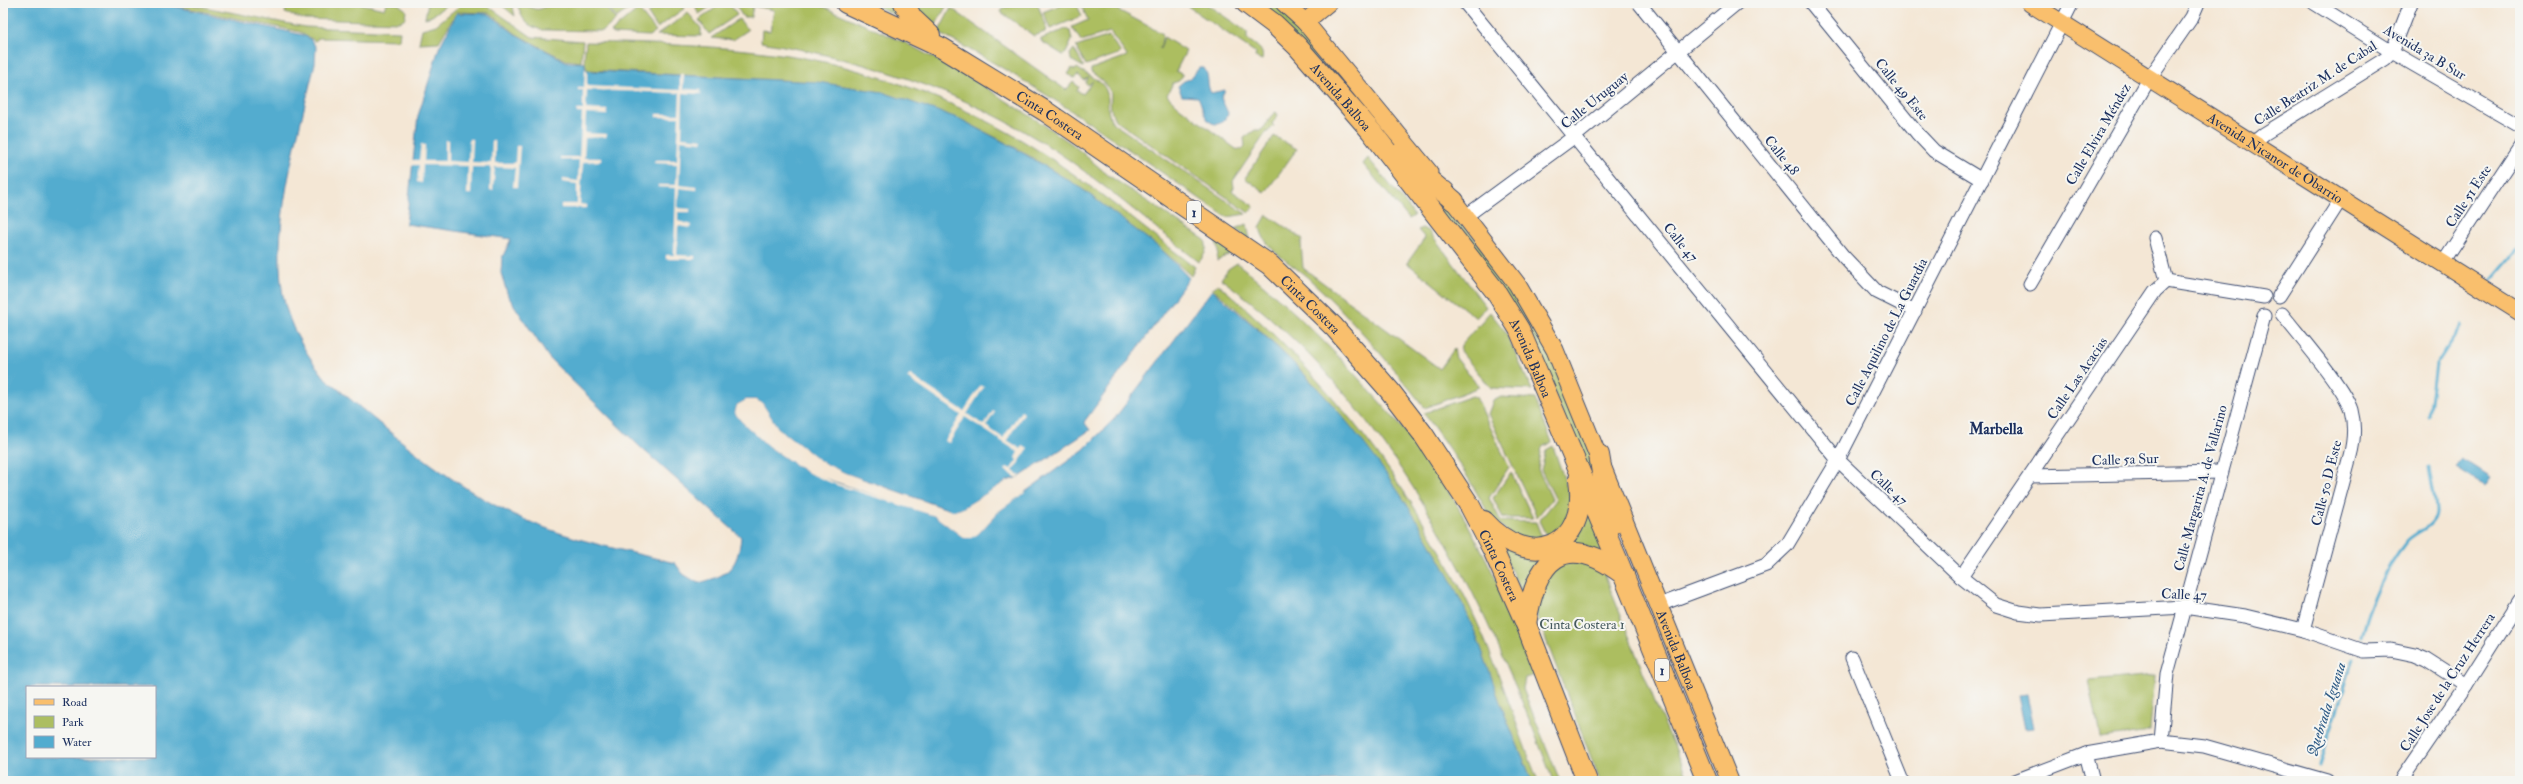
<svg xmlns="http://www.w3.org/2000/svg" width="2523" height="784" viewBox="0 0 2523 784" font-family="'IM FELL Double Pica',serif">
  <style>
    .green { fill: #acbe61; stroke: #647660 }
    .water { fill: #52accf; stroke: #366e96; fill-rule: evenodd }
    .pier { fill: #f4e7d5 }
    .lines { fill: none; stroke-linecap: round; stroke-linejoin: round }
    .stream { stroke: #52accf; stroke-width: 3 }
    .minor-casing { stroke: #3c4b70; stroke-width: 15 }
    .major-casing { stroke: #3c4b70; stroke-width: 19 }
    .highway-casing { stroke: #3c4b70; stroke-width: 22 }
    .minor { stroke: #fff; stroke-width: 13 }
    .major { stroke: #f9bf6d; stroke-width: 17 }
    .highway { stroke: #f9bf6d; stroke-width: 20 }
    .labels { text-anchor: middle; stroke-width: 4; stroke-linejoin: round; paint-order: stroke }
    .shield { fill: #f6f6f2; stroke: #5d6b8a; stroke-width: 1 }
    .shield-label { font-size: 13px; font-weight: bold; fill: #1b2f5e }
    .street-label { font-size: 14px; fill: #1b2f5e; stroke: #f6f6f2 }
    .park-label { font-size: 14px; fill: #465a5f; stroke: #f6f6f2 }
    .neighbourhood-label { font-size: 15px; font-weight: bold; fill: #1b2f5e; stroke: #f6f6f2 }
    .water-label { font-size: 15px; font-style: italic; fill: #2e5b86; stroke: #f6f6f2 }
  </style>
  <rect width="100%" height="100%" fill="#f6f6f2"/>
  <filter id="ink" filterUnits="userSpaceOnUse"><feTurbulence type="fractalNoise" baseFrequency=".025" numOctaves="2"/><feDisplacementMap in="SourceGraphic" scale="8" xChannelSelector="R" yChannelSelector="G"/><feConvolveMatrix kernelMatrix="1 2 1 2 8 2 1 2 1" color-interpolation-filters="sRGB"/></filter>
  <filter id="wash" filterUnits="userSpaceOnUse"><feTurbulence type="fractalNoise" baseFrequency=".012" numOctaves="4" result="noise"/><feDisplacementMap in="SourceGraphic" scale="16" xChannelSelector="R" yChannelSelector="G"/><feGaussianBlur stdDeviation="0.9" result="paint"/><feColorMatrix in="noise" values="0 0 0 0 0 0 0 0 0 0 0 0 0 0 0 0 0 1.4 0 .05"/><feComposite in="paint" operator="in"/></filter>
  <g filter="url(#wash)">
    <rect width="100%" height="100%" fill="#f4e7d5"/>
    <g class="green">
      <polygon points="163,3 184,3 305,27 400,31 399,40 319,38 315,41 300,32"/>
      <polygon points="287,3 358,3 384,9 386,3 397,3 406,10 405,18 399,22 304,19 285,13"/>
      <polygon points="428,3 449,3 432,16 425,18"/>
      <polygon points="463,3 488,6 532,37 583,41 581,62 566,60 546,50 516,34 490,13 457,12 439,42 419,43 422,29 436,25"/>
      <polygon points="499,3 512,3 515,16"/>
      <path d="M517,3C531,3 534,17 550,3H602L616,20L603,31L543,30C525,26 522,19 517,3Z"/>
      <polygon points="606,3 638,3 616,18"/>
      <polygon points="661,3 681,3 685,8 657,28 648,14"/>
      <polygon points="697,3 716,3 699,14 696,8"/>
      <polygon points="722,3 729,3 737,15 709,34 699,20"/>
      <path d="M734,3H815L906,43L974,80L1038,121L1072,144L1108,175L1205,240C1208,250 1205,254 1199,262C1158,230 1118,196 1076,165C982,97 874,61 761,42L762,30L770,31L774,10L753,6L751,17H743Z"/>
      <polygon points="870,3 897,3 906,20"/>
      <polygon points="908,3 944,3 947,5 934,28"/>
      <polygon points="1018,3 1037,3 1046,25 1045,32 1034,36 1001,12 1003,8"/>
      <polygon points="1065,3 1076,3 1082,16 1050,29 1043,12"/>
      <path d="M1080,3H1105L1163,34L1160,49L1164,37L1186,51L1176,71L1183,75L1179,81L1173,83L1167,95L1178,106L1236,149L1242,150L1245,147L1244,138L1255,130H1261C1268,125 1267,117 1276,112L1278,115L1272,124L1274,126L1265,134L1233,181L1234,187L1232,191L1254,206L1249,213L1115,120C1102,95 1125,96 1091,72V69L1127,56L1110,32L1081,41L1072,27L1088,20Z"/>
      <path d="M1183,3H1205L1247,32V39C1255,45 1265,49 1262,60L1255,57L1256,53Z"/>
      <path d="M1260,3H1272C1298,25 1320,51 1343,77L1337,81Z"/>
      <path d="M951,8L1066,90L1073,82L1079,87L1077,91L1083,94L1093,81L1088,85L1085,83L1089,77L1084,80L1078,75L1074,78L1068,74L1072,68L1075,70L1077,68C1086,75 1104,80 1107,93C1110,106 1105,110 1113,123L1246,214L1228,217L1222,214C1130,151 1038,83 938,33Z"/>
      <polygon points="638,9 656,31 649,36 614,34 611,32"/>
      <polygon points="688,13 701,28 701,36 657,35"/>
      <polygon points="739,19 748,30 733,40 711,38"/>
      <polygon points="1066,29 1070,31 1072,40 1066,53 1063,55 1041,41 1041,39"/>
      <polygon points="1109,36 1121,53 1086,65 1076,47"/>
      <path d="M586,42C651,44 716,45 780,54C864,65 966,104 1036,149C1092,184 1143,228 1195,267L1191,276L1161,249L1082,189L1020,150L960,119L882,92L817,82L587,70L584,59Z"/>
      <polygon points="1074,49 1083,65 1083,67 1071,60 1070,54"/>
      <polygon points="1274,136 1297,149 1265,193 1245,178"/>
      <polygon points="1368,158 1410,209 1414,216 1409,219 1363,164"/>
      <polygon points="1404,167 1472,235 1541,332 1583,425 1610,532 1539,355"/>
      <path d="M1267,215L1303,239L1301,243L1303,268L1440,369L1454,349L1456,358L1479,387L1425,408C1388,362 1351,316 1307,277C1290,262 1264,250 1260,227Z"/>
      <polygon points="1247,224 1250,240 1235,229"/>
      <polygon points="1422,228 1429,231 1486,307 1476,318 1407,263 1425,238 1418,230"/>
      <polygon points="1216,241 1232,253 1217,261 1218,250"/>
      <path d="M1237,263C1282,299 1322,338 1360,380C1387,410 1413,438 1435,471C1478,533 1508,605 1538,674L1525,678L1523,689L1560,781H1553C1483,593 1389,399 1221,279L1228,269Z"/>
      <path d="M1218,284C1325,375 1408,480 1470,607C1497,663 1515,723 1538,781H1532C1521,752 1507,723 1497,694C1487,664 1477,635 1463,607C1413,503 1344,406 1258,329C1243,315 1229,301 1212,289Z"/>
      <polygon points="1490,312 1505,331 1532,390 1491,388 1460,351 1461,345"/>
      <polygon points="1472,396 1476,397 1509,467 1489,498 1501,521 1536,522 1543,540 1519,542 1490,516 1463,469 1424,413"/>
      <polygon points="1501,397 1535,399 1552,442 1542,447 1538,469 1552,499 1537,517 1488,414 1493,401"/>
      <polygon points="1553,446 1572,502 1562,531 1548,539 1539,521 1556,500 1541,470 1546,450"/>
      <polygon points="1511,472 1533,518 1503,518 1493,498"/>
      <path d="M1583,490L1618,567L1543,557C1528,570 1524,582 1526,602L1497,540L1528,559L1549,551Z"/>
      <polygon points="1585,560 1604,573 1659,712 1690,781 1600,781 1535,611 1539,580 1558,563"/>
      <polygon points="2155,675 2150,731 2100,738 2089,681"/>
    </g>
    <g class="water">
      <path d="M3,3H158L303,35L310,39L316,47L315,63C299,134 266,237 286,308C294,335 309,358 326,379C387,429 449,486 521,518C569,540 623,550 675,563L683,574L698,583C728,576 738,568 741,537L639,446L549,358L508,296L501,273L502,258L511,239L406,224L418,116L439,48L457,13L489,14L515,34L567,62L585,63V69L591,71L817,82L882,92L960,119L1011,146L1078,186L1161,249L1189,278L1084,422L1090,430L1021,476L1007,481L961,509L953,511L845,473L822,462L778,428L762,403L756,400H746L737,405L735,413L741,421L768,446L806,472L935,516L964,538L978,534L999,511L1083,450L1115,418L1212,290C1249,321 1285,353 1318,389C1377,452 1426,529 1464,607C1477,635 1487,664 1497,694C1507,723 1521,752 1532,781H3ZM27,687H155V757H27Z"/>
      <path d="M1199,68H1204C1210,76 1206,85 1211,93L1225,90L1221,98L1228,113C1225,119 1223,123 1217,124C1203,124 1203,105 1198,97L1182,96L1178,86L1184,81L1190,79Z"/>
      <polygon points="2462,459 2490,477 2484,486 2456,468"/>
      <polygon points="2027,694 2034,728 2025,729 2018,695"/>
    </g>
    <g class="pier">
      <polygon points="585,69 587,70 587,86 680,90 680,74 684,74 683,89 700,90 701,94 683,93 682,137 703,139 702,142 681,140 679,185 697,187 697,190 679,188 678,208 690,209 690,212 678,212 678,221 692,225 691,228 678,226 677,255 695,256 695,259 666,259 666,255 674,255 676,188 658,187 658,185 676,185 677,164 654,163 655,160 677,160 679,117 657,117 657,114 679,114 680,93 587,90 586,109 607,110 607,115 586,114 585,133 607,134 606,137 585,138 584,158 601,158 601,161 583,162 580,204 587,205 587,208 561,208 561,204 577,204 577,184 562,182 563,179 578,181 579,160 560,160 560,157 579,157 582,113 577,113 577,110 583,110 583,90 578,90 578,87 584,87"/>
      <polygon points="469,139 473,139 472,162 491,163 492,141 495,141 495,163 515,163 516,146 520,146 517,187 513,187 515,168 495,167 493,190 490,190 491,167 472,167 471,194 467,194 468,166 423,165 422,183 417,182 419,165 412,165 412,160 419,160 421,144 425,145 424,161 445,161 445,140 448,140 448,161 468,162"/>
      <polygon points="910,375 964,411 981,385 984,387 967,414 984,425 993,411 995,412 986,426 1003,438 1021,411 1024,413 1007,440 1021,449 1023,446 1028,449 1013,471 1021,476 1017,478 1005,470 1007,467 1011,469 1017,460 1015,458 1018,452 965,417 949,443 945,441 961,415 907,378"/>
      <polygon points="746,400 756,400 762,403 778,428 822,462 845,473 942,508 953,511 961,509 1007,481 1009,483 961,511 953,513 942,510 845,475 821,464 776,429 761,404 746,402 739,407 737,413 742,420 770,444 807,470 837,483 935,514 965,536 976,533 998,509 1024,491 1026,492 999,511 978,534 971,538 964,538 935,516 836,485 806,472 768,446 741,421 735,413 737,405"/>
    </g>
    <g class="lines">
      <g class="stream">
        <polyline points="2491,280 2520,246"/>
        <polyline points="2429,416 2436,365 2462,325"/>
        <path d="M2361,636C2371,601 2383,571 2406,542C2414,532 2434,528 2436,513C2437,504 2430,479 2429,467"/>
        <polyline points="2319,766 2354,658"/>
      </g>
    </g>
  </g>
  <g filter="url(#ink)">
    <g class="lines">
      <defs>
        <g id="minor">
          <polyline points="1465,3 1838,460 1961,577 1996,605 2018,612 2041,615 2184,607 2245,616 2303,630 2364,651 2391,650 2415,655 2427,660 2466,685"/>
          <polyline points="1639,3 1843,256 1877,292 1915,311"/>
          <polyline points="1811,3 1917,133 1934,151 1982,180"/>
          <polyline points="2314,3 2392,52 2520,126"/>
          <polyline points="2252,144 2264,134 2385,59 2392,52 2411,3"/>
          <polyline points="1466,216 1575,136 1737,3"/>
          <polyline points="2155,238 2166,281"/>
          <polyline points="2443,263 2520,146"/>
          <polyline points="2030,284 2149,79 2192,17 2198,3"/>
          <polyline points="2279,296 2341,199"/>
          <path d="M2282,314C2299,336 2344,387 2351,410C2355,425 2354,441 2350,456L2303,630"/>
          <polyline points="2030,476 2221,472"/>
          <polyline points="1961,577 2155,291 2166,281 2264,297"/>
          <polyline points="1659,605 1766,565 1787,545 1838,460 2072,3"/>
          <polyline points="1852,658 1902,781"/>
          <polyline points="2161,741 2167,674 2264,316"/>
          <polyline points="2086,754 2093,781"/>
          <polyline points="2015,781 2086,754 2161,741 2204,746 2327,781"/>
          <polyline points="2400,781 2466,685 2520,600"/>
        </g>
        <g id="major">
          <polyline points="1284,3 1305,22 1429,172"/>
          <path id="s1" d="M2030,3L2520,312"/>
          <polyline points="1305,22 1328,3"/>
          <path id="s2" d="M1445,190L1517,284L1555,350L1730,781"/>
        </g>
        <g id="highway">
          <path id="s3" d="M846,3L942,48L1045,111L1270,265L1334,327L1390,391L1423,434L1470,506L1493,550L1526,624L1587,781"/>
          <polyline points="904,3 912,18 930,35"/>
          <path id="s4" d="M1246,3L1274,24L1297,46L1371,131L1496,292L1519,329L1617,559L1707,781"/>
          <polyline points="1399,154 1454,201"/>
          <polyline points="1599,455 1611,525"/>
          <path d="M1484,521C1530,572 1589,549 1579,479"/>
          <path d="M1526,624C1536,559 1563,529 1624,575"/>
        </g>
      </defs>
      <use href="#minor" class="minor-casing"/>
      <use href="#major" class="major-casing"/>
      <use href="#highway" class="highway-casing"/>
      <use href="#minor" class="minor"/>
      <use href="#major" class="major"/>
      <use href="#highway" class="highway"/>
    </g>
  </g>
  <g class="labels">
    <g class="shield">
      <rect x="1187" y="201" width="14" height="22" rx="3"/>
      <rect x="1655" y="659" width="14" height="22" rx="3"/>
    </g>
    <g class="shield-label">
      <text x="1194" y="217">1</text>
      <text x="1662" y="675">1</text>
    </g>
    <g class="street-label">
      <text transform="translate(2425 52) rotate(31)" y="5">Avenida 3a B Sur</text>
      <text transform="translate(2315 83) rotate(-33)" y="5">Calle Beatriz M. de Cabal</text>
      <text transform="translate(1902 89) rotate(51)" y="5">Calle 49 Este</text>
      <text dy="5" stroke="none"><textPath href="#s4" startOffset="134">Avenida Balboa</textPath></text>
      <text transform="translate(1594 100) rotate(-39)" y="5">Calle Uruguay</text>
      <text dy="5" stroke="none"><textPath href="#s3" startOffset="233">Cinta Costera</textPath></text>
      <text transform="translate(2098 134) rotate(-60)" y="5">Calle Elvira Méndez</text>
      <text transform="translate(1782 155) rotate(51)" y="5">Calle 48</text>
      <text dy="5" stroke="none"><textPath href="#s1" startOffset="290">Avenida Nicanor de Obarrio</textPath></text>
      <text transform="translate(2468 196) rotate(-57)" y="5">Calle 51 Este</text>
      <text transform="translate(1681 242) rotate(51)" y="5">Calle 47</text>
      <text dy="5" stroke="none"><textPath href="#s3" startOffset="556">Cinta Costera</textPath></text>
      <text transform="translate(1886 332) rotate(-63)" y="5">Calle Aquilino de La Guardia</text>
      <text dy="5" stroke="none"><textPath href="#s4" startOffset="458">Avenida Balboa</textPath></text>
      <text transform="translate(2077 378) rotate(-56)" y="5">Calle Las Acacias</text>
      <text transform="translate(2125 459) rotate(-2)" y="5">Calle 5a Sur</text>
      <text transform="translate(2326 483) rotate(-76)" y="5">Calle 50 D Este</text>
      <text transform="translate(1889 487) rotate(43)" y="5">Calle 47</text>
      <text transform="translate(2200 488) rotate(-75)" y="5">Calle Margarita A. de Vallarino</text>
      <text dy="5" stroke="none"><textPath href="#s3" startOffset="880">Cinta Costera</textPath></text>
      <text transform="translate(2184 594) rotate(2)" y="5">Calle 47</text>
      <text dy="5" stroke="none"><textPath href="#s2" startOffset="518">Avenida Balboa</textPath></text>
      <text transform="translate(2447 682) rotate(-57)" y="5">Calle Jose de la Cruz Herrera</text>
    </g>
    <g class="park-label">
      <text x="1582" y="629">Cinta Costera 1</text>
    </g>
    <g class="neighbourhood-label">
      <text x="1996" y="434">Marbella</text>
    </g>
    <g class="water-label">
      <text transform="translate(2326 709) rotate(-72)" y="5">Quebrada Iguana</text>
    </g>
  </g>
  <rect width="2523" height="784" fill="none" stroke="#f6f6f2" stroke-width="16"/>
  <rect x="26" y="686" width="130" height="72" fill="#f6f6f2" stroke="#9ea6b7"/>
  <rect x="34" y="699" width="20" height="6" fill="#f9bf6d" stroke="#9ea6b7"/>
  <text x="62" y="706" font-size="12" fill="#1b2f5e">Road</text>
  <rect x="34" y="716" width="20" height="12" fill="#acbe61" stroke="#9ea6b7"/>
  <text x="62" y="726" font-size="12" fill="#1b2f5e">Park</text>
  <rect x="34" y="736" width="20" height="12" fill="#52accf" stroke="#9ea6b7"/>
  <text x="62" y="746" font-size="12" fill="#1b2f5e">Water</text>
</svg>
